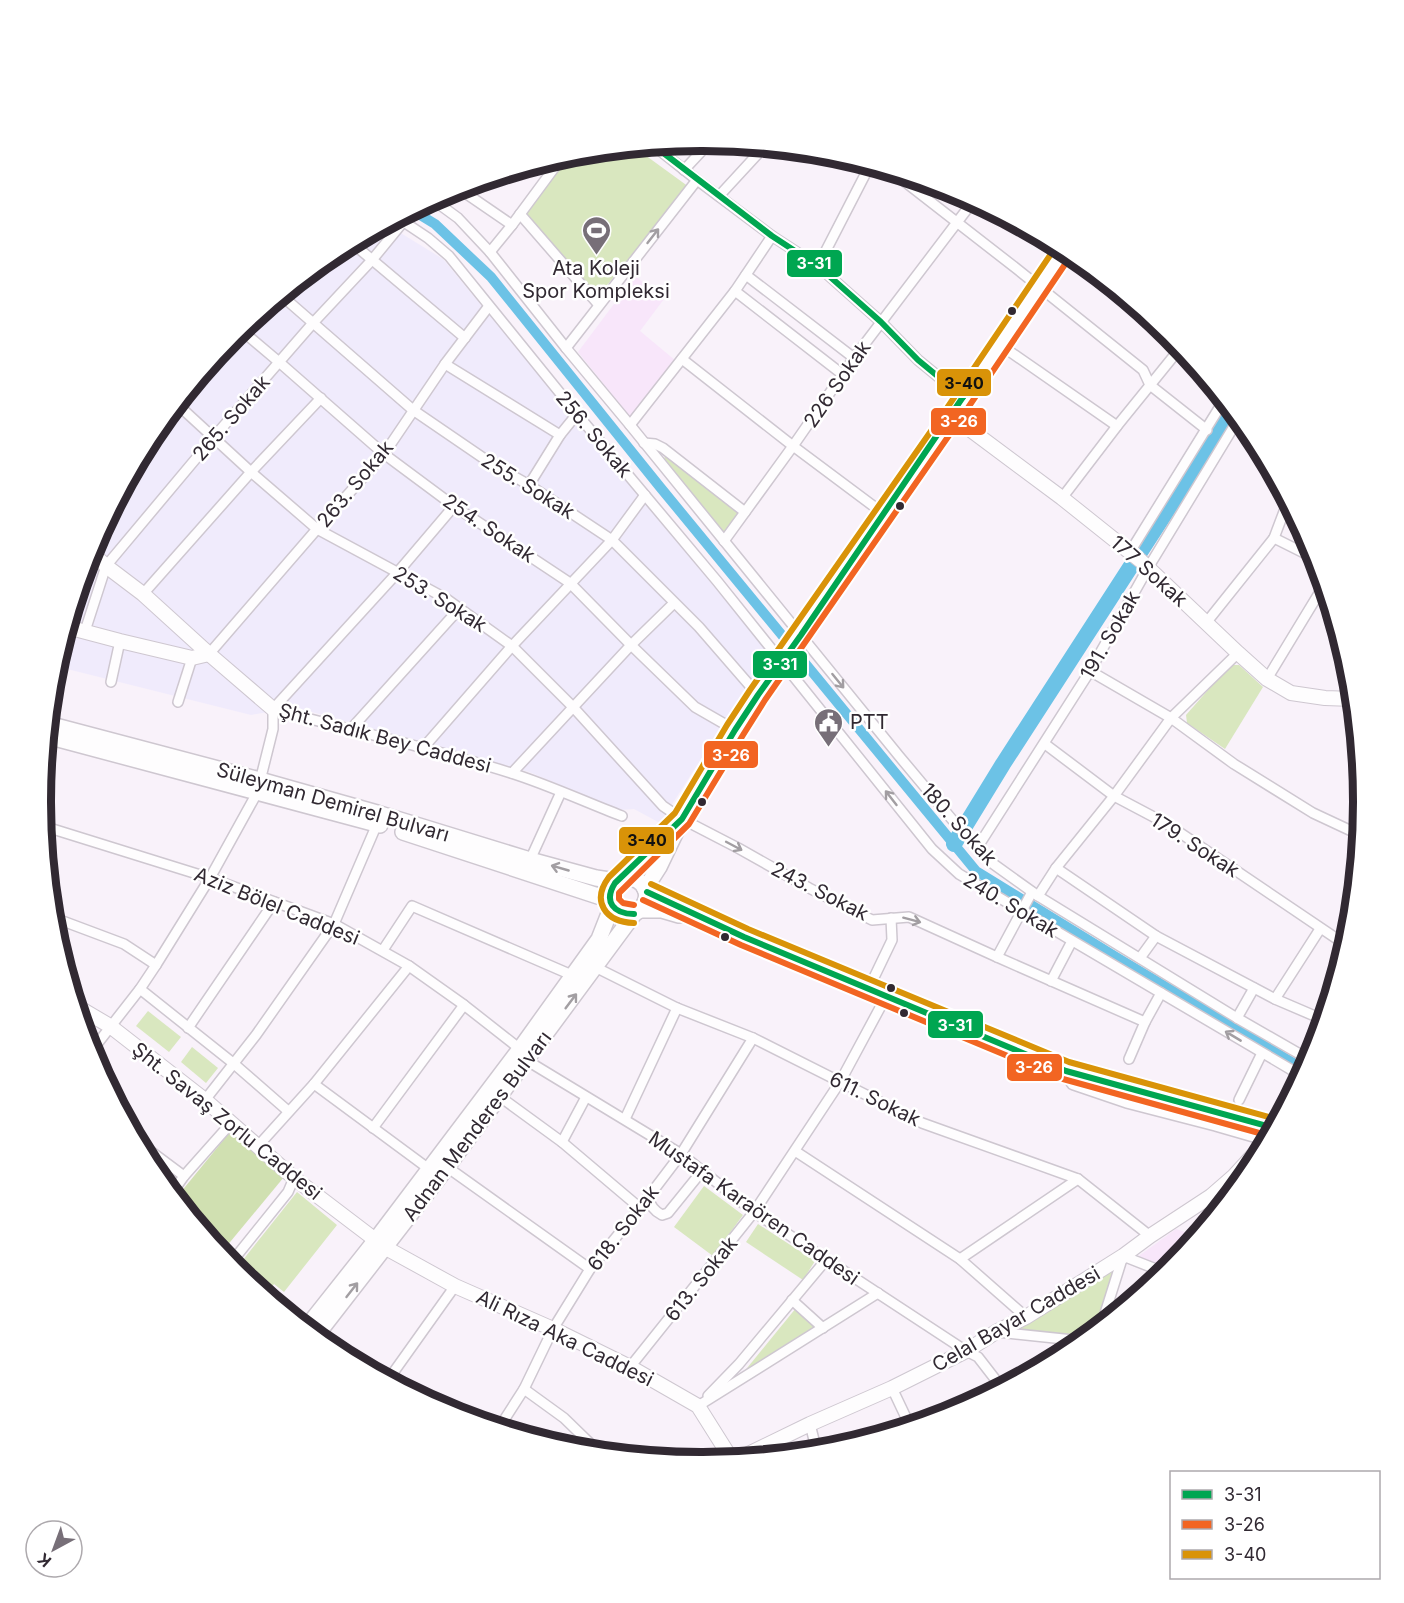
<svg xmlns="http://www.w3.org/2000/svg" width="1404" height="1603" viewBox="0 0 1404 1603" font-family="Inter,sans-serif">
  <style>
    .built { fill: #f8e6fa }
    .industrial { fill: #f0ebfc }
    .green { fill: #d9e7bf }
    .forest { fill: #d0e0b1 }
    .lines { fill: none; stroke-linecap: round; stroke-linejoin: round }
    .canal { stroke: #6cc2e6; stroke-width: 10 }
    .river { stroke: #6cc2e6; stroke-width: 16 }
    .street-casing { stroke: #cec7d0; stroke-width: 12 }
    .secondary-casing { stroke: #cec7d0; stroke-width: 16 }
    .primary-casing { stroke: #cec7d0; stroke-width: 18 }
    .street { stroke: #fefdfe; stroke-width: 9 }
    .secondary { stroke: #fefdfe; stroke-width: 14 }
    .primary { stroke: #fefdfe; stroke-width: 15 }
    .bus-1-casing { stroke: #fff; stroke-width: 10 }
    .bus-2-casing { stroke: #fff; stroke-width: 10 }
    .bus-3-casing { stroke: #fff; stroke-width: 10 }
    .bus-1 { stroke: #00a651; stroke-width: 6 }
    .bus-2 { stroke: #f26522; stroke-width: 6 }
    .bus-3 { stroke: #d99308; stroke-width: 6 }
    .oneway { stroke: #a29ea2 }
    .bus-dot { fill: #312932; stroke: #fff; stroke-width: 2 }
    .labels { text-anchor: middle; stroke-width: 5; stroke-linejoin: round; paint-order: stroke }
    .poi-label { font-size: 20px; fill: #312932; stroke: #fff }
    .street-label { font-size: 20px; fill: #312932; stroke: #fff }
    .rim { fill: none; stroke: #312932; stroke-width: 8 }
    .line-badge { stroke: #fff; stroke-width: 2 }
    .badge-label { font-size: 16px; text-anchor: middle; font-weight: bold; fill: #fff }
    .pale-badge-label { font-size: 16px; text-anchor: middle; font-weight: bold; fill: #111 }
  </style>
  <rect width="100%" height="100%" fill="#f9f2fa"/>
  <g class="built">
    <polygon points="635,276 664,299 640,331 676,361 631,418 578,352"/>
    <polygon points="1176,1229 1197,1236 1168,1270 1136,1258"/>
  </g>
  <polygon class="industrial" points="386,224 443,259 769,653 660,823 634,809 621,810 529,772 294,707 251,715 55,666 91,548 152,434 235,334 335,251"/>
  <g class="green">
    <polygon points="634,147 689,187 598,296 522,216 567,155 573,153"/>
    <polygon points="666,456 739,514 724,534 664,458"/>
    <polygon points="1230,665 1239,665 1263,687 1225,749 1187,723 1186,715"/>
    <polygon points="148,1011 181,1037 169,1052 136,1026"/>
    <polygon points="192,1047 218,1068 206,1083 181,1062"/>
    <polygon points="704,1186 743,1215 713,1256 674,1227"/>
    <polygon points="297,1192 337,1225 284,1292 274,1284 266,1295 235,1270"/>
    <polygon points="758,1224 815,1261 803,1280 746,1242"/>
    <polygon points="1123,1256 1101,1326 1083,1341 996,1332"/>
    <polygon points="796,1308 817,1328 743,1373"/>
  </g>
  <polygon class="forest" points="230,1132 284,1177 221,1253 176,1198"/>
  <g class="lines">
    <polyline class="canal" points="412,210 435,224 491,277 660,487 976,871 1116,957 1305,1070"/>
    <polyline class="river" points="954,844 1003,764 1232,410"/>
    <defs>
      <g id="street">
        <polyline points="653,145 697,180 772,236 818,266 881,322 918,360 963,397"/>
        <polyline points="684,170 711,141"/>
        <polyline points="891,171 1017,269 1143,370 1150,385 1207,430"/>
        <polyline points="458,188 512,225"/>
        <polyline points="469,194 478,182"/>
        <polyline points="719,196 765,146"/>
        <polyline points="432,199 458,218 490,252 566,348 630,425 899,756 955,823 992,863 1038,896 1237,1018 1310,1060"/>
        <polyline points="520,214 599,305"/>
        <polyline points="398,218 428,238 449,256 577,414 717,581 932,849 959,874 1302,1076"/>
        <polyline points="351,242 465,338"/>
        <polyline points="490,252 512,225 563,156"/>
        <polyline points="818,266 870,165"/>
        <polyline points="746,275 854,358"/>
        <polyline points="735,291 842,374"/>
        <polyline points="281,295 413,410 492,464 529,485 612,540 699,627 758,695"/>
        <polyline points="240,329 279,362 384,454 454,506 570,583 631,645 695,707 735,730"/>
        <polyline points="999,344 1117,426"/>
        <polyline points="566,348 697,180"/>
        <polyline points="682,359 793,446 884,514"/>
        <polyline points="445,364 560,435"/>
        <polyline points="177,404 251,472 317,529 445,598 512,646 573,707 663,806 682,819 738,848 809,888 872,920 909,917 997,957 1145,1022"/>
        <polyline points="630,425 735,291 772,236"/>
        <polyline points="644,443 655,444 663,448 745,512"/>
        <polyline points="529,485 560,435 577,414"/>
        <polyline points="1062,498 1117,426 1181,347"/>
        <polyline points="1274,538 1316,559"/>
        <polyline points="724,541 793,446 854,358 974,200"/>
        <polyline points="1130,552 1224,400"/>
        <polyline points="143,594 251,472 321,398"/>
        <polyline points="1206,623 1274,538 1288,501"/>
        <polyline points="85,631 106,566 214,437 313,323 372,260 404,221"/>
        <polyline points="209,654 317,529 384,454 445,364 489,306"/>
        <polyline points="1090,671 1171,718 1234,764 1313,813 1360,835"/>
        <polyline points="1267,679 1324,585"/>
        <polyline points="111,682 120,641"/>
        <polyline points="178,702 192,658"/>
        <path d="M273,709C352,731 433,748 511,773C549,785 585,802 622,816"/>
        <polyline points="273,709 398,572 454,506"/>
        <polyline points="350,730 459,609"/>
        <polyline points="1045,744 1114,796 1167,824 1346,945"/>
        <polyline points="424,747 512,646 612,540 645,495"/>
        <polyline points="512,773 631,645 674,603"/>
        <polyline points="43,826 210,878 334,924 409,966 464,1005 520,1049"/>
        <polyline points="977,848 1090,671 1148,568 1239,418"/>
        <polyline points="530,860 561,792"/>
        <polyline points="1056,868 1156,936 1275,999 1324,1020"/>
        <polyline points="1038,896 1056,868 1114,796 1171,718 1238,653"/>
        <polyline points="52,917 124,944 156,965"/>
        <polyline points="383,950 412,906 574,976"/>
        <polyline points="997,957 1032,892"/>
        <polyline points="1140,958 1156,936"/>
        <polyline points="595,967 677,1008 753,1038 922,1123 1078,1179 1150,1236"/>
        <polyline points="1051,981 1072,941"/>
        <polyline points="140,989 233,1063 288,1111"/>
        <polyline points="868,990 892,940 891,918"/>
        <polyline points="1275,999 1320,929"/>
        <polyline points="1237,1018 1254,988"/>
        <polyline points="188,1028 274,902"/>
        <polyline points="90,1053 140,989 156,965 210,878 257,793 273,729 273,709"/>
        <polyline points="1129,1059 1145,1022 1161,993"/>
        <polyline points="526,1060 681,1154 754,1212 966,1351 978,1357 1002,1388"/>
        <polyline points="314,1084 429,1169"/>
        <polyline points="499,1096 562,1142 640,1208"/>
        <polyline points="205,1100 256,1035 334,924 377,824"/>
        <polyline points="1239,1100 1262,1053"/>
        <polyline points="625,1119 677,1008"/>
        <polyline points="373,1128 464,1005"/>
        <polyline points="137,1141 184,1176"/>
        <polyline points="562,1142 586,1097"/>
        <polyline points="258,1146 314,1084 409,966"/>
        <polyline points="795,1151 960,1259 1026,1317"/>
        <polyline points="447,1167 590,1269"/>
        <polyline points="172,1193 184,1176 232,1122"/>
        <polyline points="1211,1196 1226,1201"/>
        <path d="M648,1197C650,1206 654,1211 662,1215L668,1213L702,1171"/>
        <polyline points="960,1259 1078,1179"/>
        <polyline points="230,1264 288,1192 294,1178"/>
        <polyline points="792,1300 823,1328"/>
        <polyline points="1101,1326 1123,1256 1166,1273"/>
        <polyline points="998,1332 1083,1341"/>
        <polyline points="630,1367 754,1212 840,1082 882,1004"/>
        <polyline points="392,1376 411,1392"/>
        <polyline points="388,1380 455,1286"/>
        <polyline points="892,1388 910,1426"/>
        <polyline points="524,1389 564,1418 600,1453"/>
        <polyline points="708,1396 739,1364 826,1260"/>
        <polyline points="698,1406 878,1293"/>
        <polyline points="810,1424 817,1452"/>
        <polyline points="499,1428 524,1389 553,1329 590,1269 640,1208 681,1154 753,1038"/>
      </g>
      <g id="secondary">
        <polyline points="952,416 1062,498 1141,561 1238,653 1267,679 1291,693 1325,698 1353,699"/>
        <polyline points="90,551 106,566 143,594 209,654 273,709"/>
        <polyline points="67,627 120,641 192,658 209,654"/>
        <polyline points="76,1006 110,1026 205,1100 294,1178 386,1248 455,1286 553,1329 630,1367 698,1406 732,1460"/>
        <polyline points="738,1459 810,1424 892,1388 966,1351 996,1332 1026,1317 1123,1256 1150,1236 1211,1196 1234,1176 1257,1151 1265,1137 1269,1127"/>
      </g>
      <g id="primary">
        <polyline points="48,724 260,780 377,813 530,860 596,878 616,881"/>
        <polyline points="47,736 380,825"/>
        <polyline points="403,832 610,900"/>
        <polyline points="645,889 659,867 682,819 735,730 787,654 801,635 952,416 1039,286 1065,249"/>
        <polyline points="647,892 744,937 1035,1059 1066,1071 1274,1128"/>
        <polyline points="640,910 662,910 679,915"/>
        <path d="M634,914C609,917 600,890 622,878L673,827"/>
        <polyline points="1074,1082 1127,1100 1216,1123 1268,1138"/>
        <polyline points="306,1328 375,1241 520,1049 599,939 612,906"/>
        <path d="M316,1336L447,1167L634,914C656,901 647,875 622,878"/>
      </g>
    </defs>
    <use href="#street" class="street-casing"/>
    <use href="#secondary" class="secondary-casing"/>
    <use href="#primary" class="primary-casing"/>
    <use href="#street" class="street"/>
    <use href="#secondary" class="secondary"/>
    <use href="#primary" class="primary"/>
    <defs>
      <g id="bus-1">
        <polyline points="653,145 772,236 818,266 881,322 918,360 963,397"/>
        <polyline points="647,892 744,937 1066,1071 1274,1128"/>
        <path d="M634,914C614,914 603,902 615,883L682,819L735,730L758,695L801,635L963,397"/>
      </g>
      <g id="bus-2">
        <polyline points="643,900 741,945 1063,1079 1270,1136"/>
        <polyline points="634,905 623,903 619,899 619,893 689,824 743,735 765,700 959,421 1072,254"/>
      </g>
      <g id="bus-3">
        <polyline points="651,884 748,929 1069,1062 1276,1119"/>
        <path d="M634,923C605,922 591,901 609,877L675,813L727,725L750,690L945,411L1057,245"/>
      </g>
    </defs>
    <use href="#bus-1" class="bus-1-casing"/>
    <use href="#bus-2" class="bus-2-casing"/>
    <use href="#bus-3" class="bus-3-casing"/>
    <use href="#bus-1" class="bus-1"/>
    <use href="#bus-2" class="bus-2"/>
    <use href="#bus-3" class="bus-3"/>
  </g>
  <defs><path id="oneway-shaft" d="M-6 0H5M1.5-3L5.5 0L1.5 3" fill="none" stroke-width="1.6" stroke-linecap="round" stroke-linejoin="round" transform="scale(1.5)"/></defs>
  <g class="oneway">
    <use href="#oneway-shaft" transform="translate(653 236) rotate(-52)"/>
    <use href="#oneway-shaft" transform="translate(838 681) rotate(51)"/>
    <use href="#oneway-shaft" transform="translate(891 798) rotate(-128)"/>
    <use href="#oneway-shaft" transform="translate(734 846) rotate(28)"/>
    <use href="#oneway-shaft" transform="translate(560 868) rotate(-164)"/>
    <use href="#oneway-shaft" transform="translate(912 920) rotate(15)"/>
    <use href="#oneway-shaft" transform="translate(571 1001) rotate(-53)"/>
    <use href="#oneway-shaft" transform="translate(1233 1036) rotate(-149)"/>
    <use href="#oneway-shaft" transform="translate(352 1290) rotate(-52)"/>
  </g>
  <defs>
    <symbol id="stadium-pin" viewBox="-11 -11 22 30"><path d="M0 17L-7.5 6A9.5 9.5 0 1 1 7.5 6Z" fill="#776f78" stroke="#fff"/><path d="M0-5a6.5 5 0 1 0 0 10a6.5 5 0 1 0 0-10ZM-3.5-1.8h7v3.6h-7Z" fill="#fff"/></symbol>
    <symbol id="civic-pin" viewBox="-11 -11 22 30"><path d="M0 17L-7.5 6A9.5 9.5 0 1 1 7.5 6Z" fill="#776f78" stroke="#fff"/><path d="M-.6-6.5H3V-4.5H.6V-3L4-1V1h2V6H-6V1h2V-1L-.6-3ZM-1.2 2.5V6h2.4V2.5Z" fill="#fff"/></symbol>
  </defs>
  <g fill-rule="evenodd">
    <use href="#stadium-pin" x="580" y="214" width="33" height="45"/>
    <use href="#civic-pin" x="812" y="706" width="33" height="45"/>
  </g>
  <g class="bus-dot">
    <circle cx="1012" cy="311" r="5"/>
    <circle cx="900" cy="506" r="5"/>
    <circle cx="702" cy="802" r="5"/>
    <circle cx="725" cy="937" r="5"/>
    <circle cx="891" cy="988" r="5"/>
    <circle cx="904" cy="1013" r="5"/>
  </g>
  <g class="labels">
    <g class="poi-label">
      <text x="596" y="275">Ata Koleji<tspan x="596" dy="23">Spor Kompleksi</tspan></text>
      <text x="850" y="729" text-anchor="start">PTT</text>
    </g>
    <g class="street-label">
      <text transform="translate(837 384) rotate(-55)" y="7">226 Sokak</text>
      <text transform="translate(231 418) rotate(-49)" y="7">265. Sokak</text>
      <text transform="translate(594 434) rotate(50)" y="7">256. Sokak</text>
      <text transform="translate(355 484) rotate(-50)" y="7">263. Sokak</text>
      <text transform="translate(528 486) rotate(32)" y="7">255. Sokak</text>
      <text transform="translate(489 528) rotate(34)" y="7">254. Sokak</text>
      <text transform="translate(1149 571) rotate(42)" y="7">177 Sokak</text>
      <text transform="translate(440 599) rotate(32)" y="7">253. Sokak</text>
      <text transform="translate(1110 635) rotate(-60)" y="7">191. Sokak</text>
      <text transform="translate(385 738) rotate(15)" y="7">Şht. Sadık Bey Caddesi</text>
      <text transform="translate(333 802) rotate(16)" y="7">Süleyman Demirel Bulvarı</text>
      <text transform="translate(959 824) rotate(48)" y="7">180. Sokak</text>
      <text transform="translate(1195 845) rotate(33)" y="7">179. Sokak</text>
      <text transform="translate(820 891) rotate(27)" y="7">243. Sokak</text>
      <text transform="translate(1011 905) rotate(31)" y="7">240. Sokak</text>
      <text transform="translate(277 906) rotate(22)" y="7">Aziz Bölel Caddesi</text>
      <text transform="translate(875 1099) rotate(26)" y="7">611. Sokak</text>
      <text transform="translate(227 1121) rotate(39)" y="7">Şht. Savaş Zorlu Caddesi</text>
      <text transform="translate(477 1126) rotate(-53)" y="7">Adnan Menderes Bulvarı</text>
      <text transform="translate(754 1208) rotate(35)" y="7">Mustafa Karaören Caddesi</text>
      <text transform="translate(623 1228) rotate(-52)" y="7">618. Sokak</text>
      <text transform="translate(701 1279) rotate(-51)" y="7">613. Sokak</text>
      <text transform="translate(1016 1319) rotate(-30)" y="7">Celal Bayar Caddesi</text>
      <text transform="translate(565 1338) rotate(26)" y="7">Ali Rıza Aka Caddesi</text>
    </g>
  </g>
  <path d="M0 0H1404V1603H0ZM701 151H703A650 650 0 0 1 1353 801V802A650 650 0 0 1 703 1452H701A650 650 0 0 1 51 802V801A650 650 0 0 1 701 151Z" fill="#fff" fill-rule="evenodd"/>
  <path class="rim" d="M701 151H703A650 650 0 0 1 1353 801V802A650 650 0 0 1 703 1452H701A650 650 0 0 1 51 802V801A650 650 0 0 1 701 151Z"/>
  <g class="line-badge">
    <rect x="786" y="249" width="57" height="29" rx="6" fill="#00a651"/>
    <rect x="936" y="368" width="56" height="29" rx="6" fill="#d99308"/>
    <rect x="930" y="407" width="57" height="29" rx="6" fill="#f26522"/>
    <rect x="752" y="650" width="56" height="29" rx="6" fill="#00a651"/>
    <rect x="703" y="740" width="56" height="29" rx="6" fill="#f26522"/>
    <rect x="618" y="826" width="57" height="29" rx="6" fill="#d99308"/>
    <rect x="927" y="1010" width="57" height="29" rx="6" fill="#00a651"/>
    <rect x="1006" y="1053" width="57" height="29" rx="6" fill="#f26522"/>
  </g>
  <g class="badge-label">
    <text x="814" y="269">3-31</text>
    <text x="959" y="427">3-26</text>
    <text x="780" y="670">3-31</text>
    <text x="731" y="761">3-26</text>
    <text x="955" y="1031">3-31</text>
    <text x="1034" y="1073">3-26</text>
  </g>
  <g class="pale-badge-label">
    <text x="964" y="389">3-40</text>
    <text x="647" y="846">3-40</text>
  </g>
  <rect x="1170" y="1471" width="210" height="108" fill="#ffffff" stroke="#ada9ad" stroke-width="1.5"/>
  <rect x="1182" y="1490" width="30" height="9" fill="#00a651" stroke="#ada9ad" stroke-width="1.5"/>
  <text x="1224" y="1501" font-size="18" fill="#312932">3-31</text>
  <rect x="1182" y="1520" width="30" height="9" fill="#f26522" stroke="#ada9ad" stroke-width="1.5"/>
  <text x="1224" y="1531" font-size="18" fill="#312932">3-26</text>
  <rect x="1182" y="1550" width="30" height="9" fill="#d99308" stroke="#ada9ad" stroke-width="1.5"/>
  <text x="1224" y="1561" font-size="18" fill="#312932">3-40</text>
  <g transform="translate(54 1549) rotate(221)"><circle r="28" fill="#ffffff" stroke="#ada9ad" stroke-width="1.5"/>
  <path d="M0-4.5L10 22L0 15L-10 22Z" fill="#776f78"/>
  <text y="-9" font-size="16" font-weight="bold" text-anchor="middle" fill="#312932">K</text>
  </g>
</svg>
